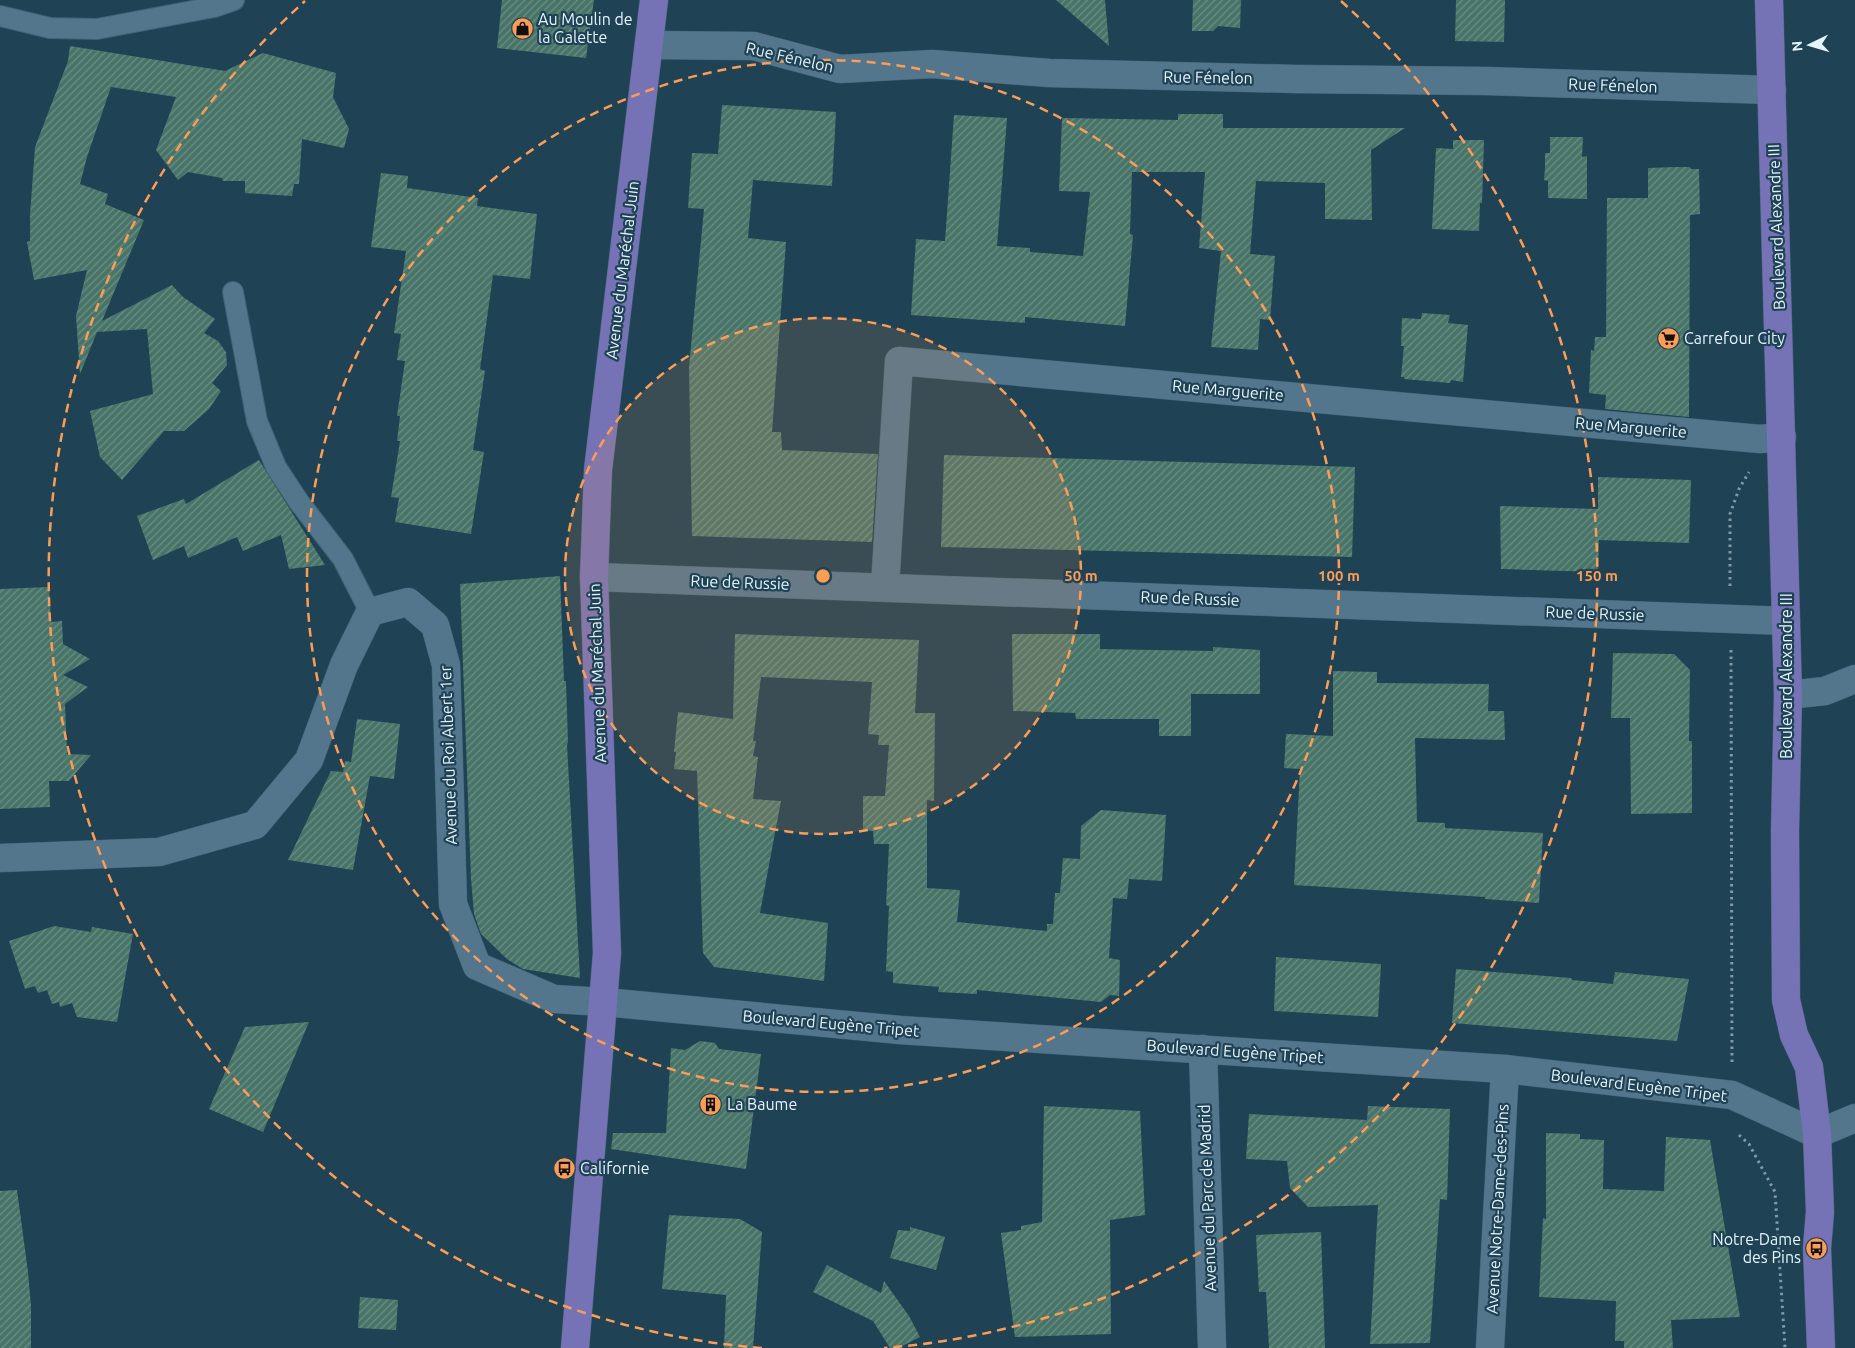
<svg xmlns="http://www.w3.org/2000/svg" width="1855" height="1348" viewBox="0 0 1855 1348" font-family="Ubuntu,sans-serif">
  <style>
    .building { fill: url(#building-hatch) }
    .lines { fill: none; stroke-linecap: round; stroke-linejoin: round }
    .lane-casing { stroke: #426171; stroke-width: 22 }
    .street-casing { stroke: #426171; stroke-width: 29 }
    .primary-casing { stroke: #426171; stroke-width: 29 }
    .path { stroke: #7f99a7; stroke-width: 3; stroke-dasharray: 2.5 4; stroke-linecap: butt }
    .lane { stroke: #53768c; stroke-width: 20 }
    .street { stroke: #53768c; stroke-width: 28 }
    .primary { stroke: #7672b6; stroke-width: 28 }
    .ring { fill: none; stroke: #fd9d55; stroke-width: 2.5; stroke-dasharray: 9 6 }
    .labels { text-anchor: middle; stroke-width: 4.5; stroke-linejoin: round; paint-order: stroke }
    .poi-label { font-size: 16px; fill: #e4f4fe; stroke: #1f4255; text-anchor: start }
    .street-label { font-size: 16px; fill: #e4f4fe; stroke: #1f4255 }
    .centre { fill: #fd9d55; stroke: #1f4255; stroke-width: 2.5 }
    .ring-label { font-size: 15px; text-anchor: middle; font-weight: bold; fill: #fd9d55; stroke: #1f4255; stroke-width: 4.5; stroke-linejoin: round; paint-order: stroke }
  </style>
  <defs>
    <pattern id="building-hatch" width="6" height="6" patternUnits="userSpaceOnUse" patternTransform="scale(1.25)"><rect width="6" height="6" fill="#487468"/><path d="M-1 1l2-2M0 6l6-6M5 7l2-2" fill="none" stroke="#6b8f86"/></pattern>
  </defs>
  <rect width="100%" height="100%" fill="#1f4255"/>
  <g class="building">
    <polygon points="502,0 594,0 586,58 497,48"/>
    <polygon points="1056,0 1105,0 1109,46"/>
    <polygon points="1193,0 1241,0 1240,28 1218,26 1213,31 1192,31"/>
    <polygon points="1456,0 1505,0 1504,42 1455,41"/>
    <polygon points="70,46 225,71 263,53 336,73 333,97 349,129 344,148 302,139 299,184 294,184 292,196 245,193 245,181 223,181 222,178 188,172 178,180 156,150 176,97 111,87 87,157 80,184 108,194 105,204 144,220 102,321 172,285 183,297 215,319 204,333 218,341 226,352 227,365 212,383 221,391 209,409 184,431 164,431 122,480 100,457 90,411 153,394 147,329 97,332 80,374 76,316 87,270 34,280 27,242 30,241 30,215 35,147 68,61"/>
    <polygon points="722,105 836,112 832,186 753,180 748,238 786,242 772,432 781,432 782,450 878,454 872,542 692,536 689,367 704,209 688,208 692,153 718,154"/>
    <polygon points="1178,114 1223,114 1223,128 1405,128 1371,150 1372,220 1325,219 1325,183 1256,181 1250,254 1275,256 1270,320 1260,319 1258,350 1211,347 1221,251 1199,248 1205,172 1132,172 1130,234 1133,235 1125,326 1025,317 1025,323 911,315 916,239 945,241 954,115 1007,118 997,246 1030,248 1030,252 1083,256 1090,192 1059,191 1062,118 1178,120"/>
    <polygon points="1550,137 1583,137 1582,157 1587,156 1587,199 1548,198 1548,181 1544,180 1545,168 1545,153 1550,153"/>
    <polygon points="1453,140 1484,140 1482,203 1480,203 1479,231 1432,229 1436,148 1453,149"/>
    <polygon points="1676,167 1690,167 1691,169 1699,169 1700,214 1690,215 1689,417 1605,409 1606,395 1589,393 1591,350 1594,351 1595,337 1606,337 1607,198 1648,198 1648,168"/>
    <polygon points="381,173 408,176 407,188 478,198 477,206 537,214 530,279 493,275 480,369 485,371 473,450 484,452 471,534 395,522 399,498 391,497 400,441 397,441 400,416 397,416 405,361 397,360 401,334 394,333 406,251 371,247"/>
    <polygon points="1422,313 1450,315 1448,323 1468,325 1463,382 1451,380 1450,383 1404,379 1404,377 1401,377 1404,346 1401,346 1402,318 1421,319"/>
    <polygon points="944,455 1355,467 1352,557 941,547"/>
    <polygon points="259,460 325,565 289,569 281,535 243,551 237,537 188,558 184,546 153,560 137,516 184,499 186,504"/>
    <polygon points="1598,477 1691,480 1689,543 1599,540 1598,572 1501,569 1500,506 1598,509"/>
    <polygon points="560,576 564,681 566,681 568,742 567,745 580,978 523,969 507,959 481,934 474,914 471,879 460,584"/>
    <polygon points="49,587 51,622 62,621 63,644 90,659 63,675 88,687 65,704 67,754 91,755 69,781 49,781 50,807 0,809 0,589"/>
    <polygon points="735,634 919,640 915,713 935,713 934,801 927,800 927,888 960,890 957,922 1047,931 1047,924 1053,924 1055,893 1060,893 1063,858 1080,859 1081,826 1101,810 1166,815 1162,881 1129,879 1127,899 1113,898 1109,958 1120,960 1119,996 1110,995 1101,1002 977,990 977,994 938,992 939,987 893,983 893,972 886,971 889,906 886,905 889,844 874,844 873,831 863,830 863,796 885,796 889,745 878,745 879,735 868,734 872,682 761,677 753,741 756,741 753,756 758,757 753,799 781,801 760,913 828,923 824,981 714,967 703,953 697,771 674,769 676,752 674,752 678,712 733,719"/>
    <polygon points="1012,634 1100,634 1100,649 1213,651 1213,647 1260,650 1260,694 1191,694 1191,736 1159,736 1159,719 1076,719 1075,713 1013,711"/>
    <polygon points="1613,653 1674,654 1690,670 1689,741 1692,741 1692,813 1631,814 1630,718 1611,718"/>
    <polygon points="1333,671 1377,672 1377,683 1489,684 1488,711 1504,711 1505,740 1415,738 1417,822 1445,823 1445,828 1543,833 1539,903 1485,899 1485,897 1294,885 1300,769 1284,768 1286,734 1333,736"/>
    <polygon points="357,719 400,724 394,779 370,776 353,870 288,860 331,771 343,772 345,761 351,762"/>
    <polygon points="54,926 91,932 92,927 133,934 117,1022 77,1017 72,1003 60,1007 59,1002 52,1004 47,990 38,993 35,986 25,989 9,941"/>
    <polygon points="1276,957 1381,964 1378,1017 1274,1011"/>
    <polygon points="1456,969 1571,978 1572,980 1613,984 1615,972 1689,979 1677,1041 1452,1023"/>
    <polygon points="309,1022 263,1132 209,1109 245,1027"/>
    <polygon points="700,1041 715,1043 719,1049 761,1054 746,1169 611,1149 613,1133 666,1133 671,1048 685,1050"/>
    <polygon points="1044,1106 1140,1111 1145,1215 1110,1220 1111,1334 1015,1337 1001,1233 1021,1230 1021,1226 1042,1222"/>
    <polygon points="1368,1106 1450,1109 1447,1200 1440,1199 1430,1343 1370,1344 1378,1205 1308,1207 1290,1188 1287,1161 1246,1159 1249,1114 1367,1120"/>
    <polygon points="1546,1133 1580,1134 1580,1139 1604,1140 1603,1189 1664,1191 1666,1137 1710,1140 1740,1317 1671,1320 1673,1348 1624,1348 1624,1341 1615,1341 1616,1301 1539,1297 1543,1218 1546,1219"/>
    <polygon points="17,1190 28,1272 31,1306 31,1348 0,1348 0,1191"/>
    <polygon points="669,1215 740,1219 762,1232 753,1348 724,1348 726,1295 662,1289"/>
    <polygon points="910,1227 945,1237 936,1270 890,1258 898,1230 910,1231"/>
    <polygon points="1321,1232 1325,1348 1269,1348 1266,1292 1259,1292 1256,1235"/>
    <polygon points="827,1265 881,1293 884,1281 909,1316 920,1337 898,1348 890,1348 873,1321 813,1292"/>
    <polygon points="360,1297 398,1300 396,1330 358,1328"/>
  </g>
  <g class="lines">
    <defs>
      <g id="lane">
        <polyline points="0,16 50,28 97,29 214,7 234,0"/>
        <polyline points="233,292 257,421 276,467 299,502 343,559 370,612"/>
      </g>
      <g id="street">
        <polyline points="649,45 754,46 840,69 932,64 1049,73 1296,79 1486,81 1772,90"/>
        <polyline points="594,577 1786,621"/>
        <polyline points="885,587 899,361 1760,439 1782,437"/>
        <polyline points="1788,695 1825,691 1855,679"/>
        <polyline points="0,858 159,852 255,825 309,760 344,665 370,612 408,602 435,625 446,665 453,904 477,966 554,999 604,1002 900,1030 1505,1069 1732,1095 1817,1134 1855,1118"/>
        <polyline points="1203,1049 1212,1348"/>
        <polyline points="1490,1348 1505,1069"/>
      </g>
      <g id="primary">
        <polyline points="1769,0 1788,695 1785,831 1786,1000 1794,1035 1809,1067 1817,1134 1820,1212 1817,1248 1821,1348"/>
        <polyline points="575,1348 607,953 594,577 598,470 654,0"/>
      </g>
    </defs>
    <use href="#lane" class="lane-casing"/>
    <use href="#street" class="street-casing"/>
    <use href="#primary" class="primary-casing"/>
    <g class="path">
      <polyline points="1730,586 1730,514 1739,489 1749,472"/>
      <polyline points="1731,650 1732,1064"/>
      <polyline points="1739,1135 1749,1144 1775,1192 1785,1348"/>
    </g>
    <use href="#lane" class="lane"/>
    <use href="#street" class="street"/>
    <use href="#primary" class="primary"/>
  </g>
  <circle cx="823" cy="576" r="258" fill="#fd9d55" fill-opacity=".12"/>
  <g class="ring">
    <circle cx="823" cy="576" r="258"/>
    <circle cx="823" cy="576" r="516"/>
    <path d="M762 1348A774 774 0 0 1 305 1M1341 1A774 774 0 0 1 884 1348"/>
  </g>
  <defs>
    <symbol id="shop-disc" viewBox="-11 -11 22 22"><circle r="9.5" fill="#fd9d55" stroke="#1f4255"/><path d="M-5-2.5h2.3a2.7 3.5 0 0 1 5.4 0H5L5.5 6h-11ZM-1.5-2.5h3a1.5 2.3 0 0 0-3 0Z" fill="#111"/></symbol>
    <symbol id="supermarket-disc" viewBox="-11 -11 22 22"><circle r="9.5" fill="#fd9d55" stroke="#1f4255"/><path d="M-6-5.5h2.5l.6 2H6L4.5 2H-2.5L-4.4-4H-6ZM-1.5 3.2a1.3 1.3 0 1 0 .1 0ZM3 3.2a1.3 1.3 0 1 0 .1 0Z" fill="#111"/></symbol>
    <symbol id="building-disc" viewBox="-11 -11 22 22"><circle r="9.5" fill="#fd9d55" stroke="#1f4255"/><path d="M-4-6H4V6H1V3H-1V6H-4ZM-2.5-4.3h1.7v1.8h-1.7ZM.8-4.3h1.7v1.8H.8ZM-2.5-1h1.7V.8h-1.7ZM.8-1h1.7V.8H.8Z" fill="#111"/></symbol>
    <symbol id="bus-disc" viewBox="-11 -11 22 22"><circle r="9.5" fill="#fd9d55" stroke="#1f4255"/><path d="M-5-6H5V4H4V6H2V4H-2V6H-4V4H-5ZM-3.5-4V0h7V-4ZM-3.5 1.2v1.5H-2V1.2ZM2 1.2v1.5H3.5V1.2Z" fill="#111"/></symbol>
  </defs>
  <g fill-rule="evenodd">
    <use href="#shop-disc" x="510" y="16" width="25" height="25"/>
    <use href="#supermarket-disc" x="1656" y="326" width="25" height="25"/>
    <use href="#building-disc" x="698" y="1092" width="25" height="25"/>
    <use href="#bus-disc" x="552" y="1156" width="25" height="25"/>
    <use href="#bus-disc" x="1804" y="1236" width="25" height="25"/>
  </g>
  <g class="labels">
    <g class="poi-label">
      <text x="538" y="25">Au Moulin de<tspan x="538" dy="18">la Galette</tspan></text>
      <text x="1684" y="344">Carrefour City</text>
      <text x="727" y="1110">La Baume</text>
      <text x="580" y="1174">Californie</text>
      <text x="1801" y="1245" text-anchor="end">Notre-Dame<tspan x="1801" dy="18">des Pins</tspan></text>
    </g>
    <g class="street-label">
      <text transform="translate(790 57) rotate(13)" y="6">Rue Fénelon</text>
      <text transform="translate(1208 77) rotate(1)" y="6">Rue Fénelon</text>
      <text transform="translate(1613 85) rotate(2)" y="6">Rue Fénelon</text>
      <text transform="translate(1776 227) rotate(-92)" y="6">Boulevard Alexandre III</text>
      <text transform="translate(622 270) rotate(-83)" y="6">Avenue du Maréchal Juin</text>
      <text transform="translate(1228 390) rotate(5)" y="6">Rue Marguerite</text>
      <text transform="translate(1631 427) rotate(5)" y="6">Rue Marguerite</text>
      <text transform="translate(740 582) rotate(2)" y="6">Rue de Russie</text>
      <text transform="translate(1190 598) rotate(2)" y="6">Rue de Russie</text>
      <text transform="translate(1595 613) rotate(2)" y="6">Rue de Russie</text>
      <text transform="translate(597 673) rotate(-92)" y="6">Avenue du Maréchal Juin</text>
      <text transform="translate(1786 676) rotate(-90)" y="6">Boulevard Alexandre III</text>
      <text transform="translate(448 755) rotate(-92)" y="6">Avenue du Roi Albert 1er</text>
      <text transform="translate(831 1023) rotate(5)" y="6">Boulevard Eugène Tripet</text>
      <text transform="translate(1235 1051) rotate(4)" y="6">Boulevard Eugène Tripet</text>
      <text transform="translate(1639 1085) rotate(7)" y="6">Boulevard Eugène Tripet</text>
      <text transform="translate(1207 1198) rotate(-92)" y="6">Avenue du Parc de Madrid</text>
      <text transform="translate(1497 1209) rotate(-87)" y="6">Avenue Notre-Dame-des-Pins</text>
    </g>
  </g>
  <circle cx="823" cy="576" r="8" class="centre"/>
  <g class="ring-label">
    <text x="1081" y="581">50 m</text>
    <text x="1339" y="581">100 m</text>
    <text x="1597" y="581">150 m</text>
  </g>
  <g transform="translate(1810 45) rotate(265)" stroke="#1f4255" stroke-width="4" paint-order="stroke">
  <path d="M0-4L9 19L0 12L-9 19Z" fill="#e4f4fe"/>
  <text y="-8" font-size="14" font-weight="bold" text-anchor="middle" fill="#e4f4fe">N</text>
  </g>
</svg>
